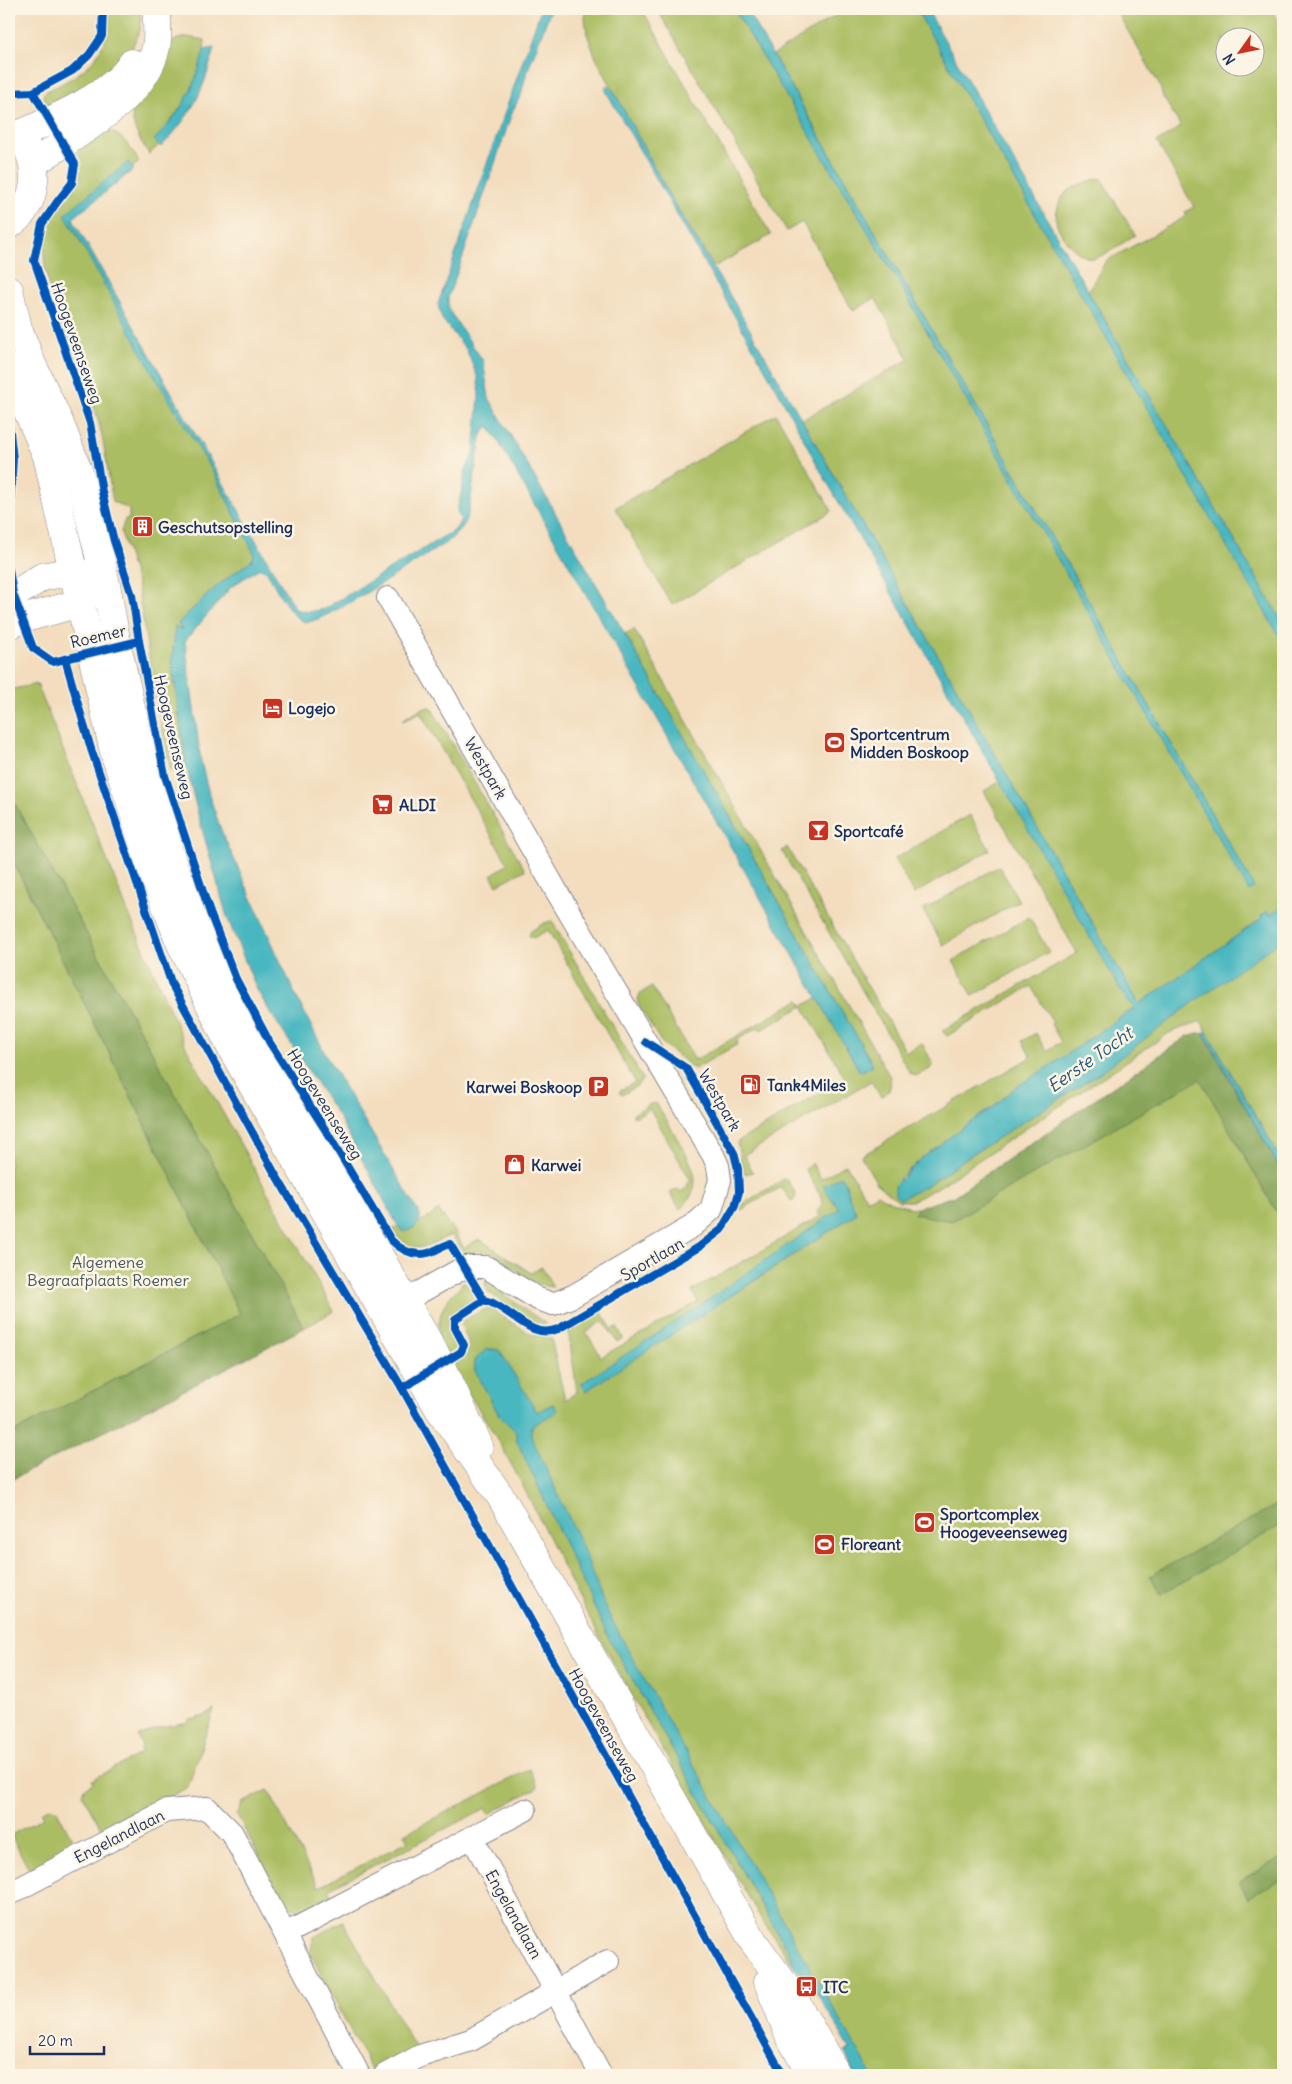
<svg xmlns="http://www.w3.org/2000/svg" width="1292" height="2084" viewBox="0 0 1292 2084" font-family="Delius,sans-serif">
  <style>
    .green { fill: #aabd62; stroke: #627660; fill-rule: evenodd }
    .forest { fill: #87a458; stroke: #516a5b }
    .water { fill: #48b7c0; stroke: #32738f }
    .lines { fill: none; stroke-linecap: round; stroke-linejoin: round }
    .street-casing { stroke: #87868e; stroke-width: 24 }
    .secondary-casing { stroke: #87868e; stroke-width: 29 }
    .street { stroke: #fff; stroke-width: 22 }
    .secondary { stroke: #fff; stroke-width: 28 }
    .cycleway-casing { stroke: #fcf5e5; stroke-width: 11 }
    .cycleway { stroke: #0057b8; stroke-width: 8 }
    .labels { text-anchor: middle; stroke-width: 5; stroke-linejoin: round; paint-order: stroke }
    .street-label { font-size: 16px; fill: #1b2f5e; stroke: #fcf5e5 }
    .poi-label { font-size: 16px; font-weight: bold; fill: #1b2f5e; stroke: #fcf5e5; text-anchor: start }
    .park-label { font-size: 16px; fill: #465a5f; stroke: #fcf5e5 }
    .water-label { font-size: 18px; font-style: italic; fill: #28587b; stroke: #fcf5e5 }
  </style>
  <rect width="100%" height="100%" fill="#fcf5e5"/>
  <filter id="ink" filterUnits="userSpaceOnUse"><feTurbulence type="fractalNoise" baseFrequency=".02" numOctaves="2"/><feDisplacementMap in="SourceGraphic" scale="10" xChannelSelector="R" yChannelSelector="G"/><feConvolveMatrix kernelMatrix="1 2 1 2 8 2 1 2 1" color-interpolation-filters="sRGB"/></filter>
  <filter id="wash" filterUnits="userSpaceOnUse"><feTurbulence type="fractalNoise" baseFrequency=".0096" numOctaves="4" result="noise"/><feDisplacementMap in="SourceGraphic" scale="20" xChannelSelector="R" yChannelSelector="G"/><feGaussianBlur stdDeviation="1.12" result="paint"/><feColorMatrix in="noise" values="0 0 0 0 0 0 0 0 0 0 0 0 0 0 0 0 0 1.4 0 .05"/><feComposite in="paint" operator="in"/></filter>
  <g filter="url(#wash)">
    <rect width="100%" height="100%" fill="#f3ddbe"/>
    <g class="green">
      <path d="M110,9H139L141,17L140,30L128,57L52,112L43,95L45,92C86,73 108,58 110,9Z"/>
      <polygon points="584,9 642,9 771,235 714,267 672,200 596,58 587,34"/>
      <polygon points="657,9 734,9 899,283 1249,890 1245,871 773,55 846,9 916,9 1283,643 1283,905 1270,915 1268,912 1261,919 1139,1004 802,420 909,359 875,298 853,311 802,222 787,231"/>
      <path d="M1115,9H1271L1283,31V623L1088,291L1106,261L1187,216L1185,212L1194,207L1157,142L1181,127L1163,97L1160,86ZM1224,38H1254V68H1224Z"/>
      <path d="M187,37L205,40C202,80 181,111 155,140L159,145L149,154C141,141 132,129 132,113L169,45L177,39Z"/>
      <path d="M110,131C123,135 133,151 139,162L132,168L128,163L65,215L213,472L255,555L253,559L217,586L178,623L183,631L175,627L172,662L186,766L171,771L154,688L137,584L121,532L125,519H129V509L113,502C108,475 104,437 96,412C79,364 45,302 44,253C43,229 56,213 69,195C74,189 79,183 80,175C82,164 77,155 71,147L97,133Z"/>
      <path d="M1101,178L1135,235C1125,241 1105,256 1095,258C1079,260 1062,238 1057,225C1054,215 1059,199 1066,193C1076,184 1089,181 1101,178Z"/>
      <polygon points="776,414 832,511 672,605 615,508"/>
      <path d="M634,629L890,1077C892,1086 889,1093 881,1097L871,1081L744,1155L753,1172L744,1174L737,1142L845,1078L803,1006L761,1030L759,1027L737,1040L738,1044L694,1069L661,1042L638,1004C637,993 644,991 652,987L695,1060L799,1000L803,1006L818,997L860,1072L873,1065L625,634Z"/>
      <polygon points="37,684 127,910 186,1047 334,1311 304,1328 9,793 9,690"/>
      <polygon points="431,707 525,870 497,885 491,875 508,864 420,712 403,721 402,720 422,708"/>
      <polygon points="1001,781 1127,1001 1133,1005 1134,1008 1047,1068 1016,1087 992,1108 962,1128 921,1159 899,1179 902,1198 926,1186 968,1157 1097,1075 1200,997 1283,930 1283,1163 1201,1021 1169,1033 940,1186 912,1201 899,1201 878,1185 861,1156 1031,1057 1022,1041 1036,1033 1046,1051 1061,1042 1051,1024 1053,1023 1031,986 947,1036 942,1031 1077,953 984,791"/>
      <polygon points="970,815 990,850 914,894 894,859"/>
      <polygon points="787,847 906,1052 922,1043 933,1064 930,1069 916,1076 910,1073 782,851"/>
      <polygon points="9,853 240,1314 9,1435"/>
      <polygon points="999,866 1019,901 943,945 923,910"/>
      <polygon points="1029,917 1049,952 973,996 953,961"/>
      <polygon points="552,921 643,1079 637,1086 622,1095 619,1093 620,1091 635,1082 548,930 533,938 529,936 531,931 544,923"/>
      <path d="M1198,1033L1203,1034L1283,1174V2075H870L608,1620L523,1426L553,1404L537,1412L498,1349H488L475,1360V1370L499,1415L516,1432L517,1441L609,1639L793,1960L790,1961L760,1917C704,1819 644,1721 591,1621C545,1536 509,1444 449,1367C475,1353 471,1348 461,1324L463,1321L483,1310L490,1309L531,1334L551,1338L565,1400L577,1392L568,1329L601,1311L612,1329L617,1327L623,1338L617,1342L603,1321L586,1332L601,1357L698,1302L692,1291L821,1216L817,1211L822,1205L821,1197L805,1169L812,1163L821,1179L846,1164L867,1200L877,1194C886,1201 907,1209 919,1208C931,1207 943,1200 954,1196L1188,1036ZM846,1183L849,1199L857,1213L750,1284L584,1388L582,1384L700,1306L840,1209Z"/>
      <path d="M656,1103C664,1115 671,1128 678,1140C693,1165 706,1186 680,1209L670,1193L678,1189L680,1192L688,1187L687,1184L691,1181L650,1109L635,1117L632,1115L648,1105Z"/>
      <polygon points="784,1179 787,1180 795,1192 796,1197 792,1202 781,1187 741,1210 739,1207 744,1203"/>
      <path d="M439,1210L449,1226L451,1225L464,1248L479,1239L531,1273L542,1267L553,1287C523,1286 507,1252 480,1251C474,1251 469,1253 464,1254L452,1235C426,1244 414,1261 392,1230L398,1226L403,1231C411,1230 430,1216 439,1210Z"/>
      <polygon points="484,1281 545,1323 545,1325 529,1320 494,1296 488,1292"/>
      <path d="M465,1282L475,1299L455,1310L448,1319L449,1330L457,1346L455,1349L442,1356C436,1325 436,1307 462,1285L461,1283Z"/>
      <polygon points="214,1710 188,1787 108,1830 101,1828 82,1794 84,1788 93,1783 92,1780 140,1754 142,1747 138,1736 161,1727 188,1722 189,1719 198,1719 198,1717 202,1717"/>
      <polygon points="530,1769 538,1787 489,1814 486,1808 328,1889 331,1896 301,1910 286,1907 237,1815 242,1803 268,1790 319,1887 408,1841 404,1834"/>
      <polygon points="51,1807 57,1810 74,1843 73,1847 29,1870 11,1835 44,1817 41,1812"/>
      <polygon points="343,1921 417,2051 374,2075 310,1953 314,1937"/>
    </g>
    <g class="forest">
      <polygon points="9,793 304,1328 9,1481 9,1435 240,1314 9,853"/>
      <polygon points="1198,1033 1204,1034 1283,1174 1283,1223 1200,1079 952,1221 914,1214 918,1208 954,1196 1188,1036"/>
      <polygon points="1283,1501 1283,1524 1161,1594 1150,1576"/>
      <polygon points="1283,1857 1283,1878 1248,1898 1239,1881"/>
    </g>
    <g class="water">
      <path d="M541,9H551L526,75L521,95L513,110L461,262L448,297V306L452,315L483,361L489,398L873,1065L860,1072L490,427L486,428L481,437L468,514L462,528L450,540C429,553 323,624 306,622C292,621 273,583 267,571L263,569H258L231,587L185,641L201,762L210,798L221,830L295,994L328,1059L420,1215C422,1224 413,1229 405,1232L398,1226L340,1119L270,1012L257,990L227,917L199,818L186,766L172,662L175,626L182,630L178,623L217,586L253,559L254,553L213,472L153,373L65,214L128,162L134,169L73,218L76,225L295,609L308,612L324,609L456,529L461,519L457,512L466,469L474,453L479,397L478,378L466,349L442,319L438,304Z"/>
      <polygon points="734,9 746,9 1245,871 1254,888 1249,891 899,283"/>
      <polygon points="916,9 927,9 1088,291 1283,623 1283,643"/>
      <path d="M214,48C204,92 192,114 161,147L154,140C184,108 193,92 204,50Z"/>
      <polygon points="606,86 611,86 672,200 735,304 1139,1004 1261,919 1261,916 1268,911 1270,915 1283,905 1283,939 1202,996 1097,1075 968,1157 926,1186 900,1199 895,1195 895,1185 921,1159 962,1128 992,1108 1016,1087 1047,1068 1134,1008 1133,1005 1127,1001 819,468 779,393 606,91"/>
      <polygon points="1204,1032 1207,1032 1283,1163 1283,1174"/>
      <path d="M841,1176C848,1188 849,1201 857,1213L586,1391L581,1384L699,1306L839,1209L823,1186Z"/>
      <path d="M488,1349L500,1351L537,1412L553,1404L558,1411L532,1426L531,1436L582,1546L605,1607L636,1665L872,2075H859L858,2073L854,2075L845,2052L850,2049L807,1976L803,1978L790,1961L793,1960L609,1639L517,1441L516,1432L499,1415L475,1370C473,1359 479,1355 488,1349Z"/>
    </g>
  </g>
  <g filter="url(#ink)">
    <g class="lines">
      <defs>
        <g id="street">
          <polyline points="388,598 557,892 713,1155 718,1166 720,1180 711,1210 693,1226 573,1296 553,1304 538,1299 486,1267 465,1267 404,1301 390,1306"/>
          <polyline points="472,1837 601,2075"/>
          <polyline points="9,1894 166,1811 207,1808 232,1833 359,2075"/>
          <polyline points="285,1934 525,1810"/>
          <polyline points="385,2075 420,2056 471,2040 608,1961"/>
        </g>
        <g id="secondary">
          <path d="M18,135C50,121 114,94 132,63"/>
          <path d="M34,163C74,135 146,99 156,47C159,35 156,21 157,9"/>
          <path d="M9,225C35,208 41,173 26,146"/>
          <polyline points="9,290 18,328 31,362 60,424 78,470 105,579 117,645 139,743 172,862 214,967 253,1044 331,1171 441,1364 479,1446"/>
          <polyline points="9,368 47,456 114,752 153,872 180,942 230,1046 439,1409 501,1497 753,1941 790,1992 837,2075"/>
          <polyline points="9,598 42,577 73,571 91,576"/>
          <polyline points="9,625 22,619 80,603 93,590"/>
          <polyline points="768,1982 789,2035 811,2075"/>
        </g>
      </defs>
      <use href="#street" class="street-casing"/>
      <use href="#secondary" class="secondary-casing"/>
      <use href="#street" class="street"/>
      <use href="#secondary" class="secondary"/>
      <defs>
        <g id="cycleway">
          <path d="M33,92L75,164L72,183L57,202L42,224L34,260L90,423L102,492L114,541L132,595L139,641L165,776L210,913L236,979L270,1043L328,1134L391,1240C401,1250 413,1257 428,1253C436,1251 443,1245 450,1244L484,1300C510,1306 529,1341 558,1329L699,1247L721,1230L735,1206L739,1192L738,1169L734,1153L686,1068L646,1042"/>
          <polyline points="9,93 33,92 72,71 89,55 102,36 103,9"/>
          <polyline points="9,423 13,459 9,523"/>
          <polyline points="9,569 13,594 33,648 53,662 139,641"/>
          <polyline points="65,659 91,749 172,985 274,1172 402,1388 783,2075"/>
          <polyline points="402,1388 461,1352 464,1345 455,1328 455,1319 484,1300"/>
        </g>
      </defs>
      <use href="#cycleway" class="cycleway-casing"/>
      <use href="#cycleway" class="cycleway"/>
    </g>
  </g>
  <defs>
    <symbol id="building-square" viewBox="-11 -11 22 22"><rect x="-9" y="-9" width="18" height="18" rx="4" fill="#c8321e" stroke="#fcf5e5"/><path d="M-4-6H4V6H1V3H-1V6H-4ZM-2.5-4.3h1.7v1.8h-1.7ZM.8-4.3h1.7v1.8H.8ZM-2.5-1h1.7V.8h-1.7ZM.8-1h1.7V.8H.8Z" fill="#fff"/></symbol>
    <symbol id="hotel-square" viewBox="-11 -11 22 22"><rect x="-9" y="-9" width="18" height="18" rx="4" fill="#c8321e" stroke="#fcf5e5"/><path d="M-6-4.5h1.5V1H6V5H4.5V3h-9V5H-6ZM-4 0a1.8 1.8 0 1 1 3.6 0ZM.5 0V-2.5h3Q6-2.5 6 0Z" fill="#fff"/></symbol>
    <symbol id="stadium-square" viewBox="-11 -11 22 22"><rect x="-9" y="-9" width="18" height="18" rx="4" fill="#c8321e" stroke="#fcf5e5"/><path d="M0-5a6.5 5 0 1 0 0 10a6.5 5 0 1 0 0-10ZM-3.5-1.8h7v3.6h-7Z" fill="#fff"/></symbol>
    <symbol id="supermarket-square" viewBox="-11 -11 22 22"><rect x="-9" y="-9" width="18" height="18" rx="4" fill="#c8321e" stroke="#fcf5e5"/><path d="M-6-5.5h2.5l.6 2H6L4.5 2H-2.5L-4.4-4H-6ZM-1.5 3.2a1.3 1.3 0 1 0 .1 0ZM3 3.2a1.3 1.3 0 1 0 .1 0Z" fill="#fff"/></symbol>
    <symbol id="bar-square" viewBox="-11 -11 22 22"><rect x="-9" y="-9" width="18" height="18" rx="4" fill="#c8321e" stroke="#fcf5e5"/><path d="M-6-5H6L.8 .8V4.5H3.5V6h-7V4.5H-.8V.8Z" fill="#fff"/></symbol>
    <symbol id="fuel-square" viewBox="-11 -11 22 22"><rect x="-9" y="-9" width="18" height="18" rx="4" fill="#c8321e" stroke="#fcf5e5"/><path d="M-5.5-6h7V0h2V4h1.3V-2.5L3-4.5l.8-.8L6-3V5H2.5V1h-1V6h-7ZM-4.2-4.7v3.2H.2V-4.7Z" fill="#fff"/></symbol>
    <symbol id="parking-square" viewBox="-11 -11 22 22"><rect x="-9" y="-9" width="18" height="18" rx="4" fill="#c8321e" stroke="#fcf5e5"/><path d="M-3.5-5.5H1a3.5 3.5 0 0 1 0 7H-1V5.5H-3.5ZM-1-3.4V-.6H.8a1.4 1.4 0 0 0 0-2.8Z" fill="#fff"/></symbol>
    <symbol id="shop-square" viewBox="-11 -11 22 22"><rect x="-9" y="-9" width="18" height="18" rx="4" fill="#c8321e" stroke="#fcf5e5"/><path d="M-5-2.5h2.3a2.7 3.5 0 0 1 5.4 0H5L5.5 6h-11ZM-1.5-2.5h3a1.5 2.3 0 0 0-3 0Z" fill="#fff"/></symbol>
    <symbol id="bus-square" viewBox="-11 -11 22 22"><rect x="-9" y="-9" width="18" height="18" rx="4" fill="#c8321e" stroke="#fcf5e5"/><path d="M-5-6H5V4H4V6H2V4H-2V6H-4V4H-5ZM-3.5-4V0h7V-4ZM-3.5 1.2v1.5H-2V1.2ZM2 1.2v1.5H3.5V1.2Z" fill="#fff"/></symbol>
  </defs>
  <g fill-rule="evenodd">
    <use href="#building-square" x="130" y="514" width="25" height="25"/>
    <use href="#hotel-square" x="260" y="696" width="25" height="25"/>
    <use href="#stadium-square" x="822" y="730" width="25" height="25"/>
    <use href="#supermarket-square" x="370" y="792" width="25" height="25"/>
    <use href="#bar-square" x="806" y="818" width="25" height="25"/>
    <use href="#fuel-square" x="738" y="1072" width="25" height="25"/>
    <use href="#parking-square" x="586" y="1074" width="25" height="25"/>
    <use href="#shop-square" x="502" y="1152" width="25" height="25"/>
    <use href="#stadium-square" x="912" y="1510" width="25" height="25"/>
    <use href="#stadium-square" x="812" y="1532" width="25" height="25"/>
    <use href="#bus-square" x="794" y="1974" width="25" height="25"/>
  </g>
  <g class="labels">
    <g class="street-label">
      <text transform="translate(77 343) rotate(71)" y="6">Hoogeveenseweg</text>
      <text transform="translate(98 636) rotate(-13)" y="6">Roemer</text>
      <text transform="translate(174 737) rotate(77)" y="6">Hoogeveenseweg</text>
      <text transform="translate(486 768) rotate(60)" y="6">Westpark</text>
      <text transform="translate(720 1100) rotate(60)" y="6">Westpark</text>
      <text transform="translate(325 1104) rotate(58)" y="6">Hoogeveenseweg</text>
      <text transform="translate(652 1259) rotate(-30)" y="6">Sportlaan</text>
      <text transform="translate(604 1725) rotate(61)" y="6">Hoogeveenseweg</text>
      <text transform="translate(119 1836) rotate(-27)" y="6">Engelandlaan</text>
      <text transform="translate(514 1914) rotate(61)" y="6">Engelandlaan</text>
    </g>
    <g class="poi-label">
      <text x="158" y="533">Geschutsopstelling</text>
      <text x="288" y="714">Logejo</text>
      <text x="850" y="740">Sportcentrum<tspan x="850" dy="18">Midden Boskoop</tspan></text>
      <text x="399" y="811">ALDI</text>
      <text x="834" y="837">Sportcafé</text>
      <text x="767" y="1091">Tank4Miles</text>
      <text x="582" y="1093" text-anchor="end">Karwei Boskoop</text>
      <text x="531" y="1171">Karwei</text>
      <text x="940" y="1520">Sportcomplex<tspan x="940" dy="18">Hoogeveenseweg</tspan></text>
      <text x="841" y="1550">Floreant</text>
      <text x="823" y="1993">ITC</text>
    </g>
    <g class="park-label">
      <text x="108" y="1268">Algemene<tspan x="108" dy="18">Begraafplaats Roemer</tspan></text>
    </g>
    <g class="water-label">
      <text transform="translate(1090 1060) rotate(-35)" y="6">Eerste Tocht</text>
    </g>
  </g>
  <rect width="1292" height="2084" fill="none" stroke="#fcf5e5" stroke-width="30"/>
  <g transform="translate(1240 52) rotate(237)"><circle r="24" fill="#fcf5e5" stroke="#a2a6af"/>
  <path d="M0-4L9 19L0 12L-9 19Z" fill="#c8321e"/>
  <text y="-8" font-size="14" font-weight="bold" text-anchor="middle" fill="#1b2f5e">N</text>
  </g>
  <path d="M30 2046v8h74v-8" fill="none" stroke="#1b2f5e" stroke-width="2.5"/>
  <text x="38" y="2046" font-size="15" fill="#1b2f5e" stroke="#fcf5e5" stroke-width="4" paint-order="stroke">20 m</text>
</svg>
